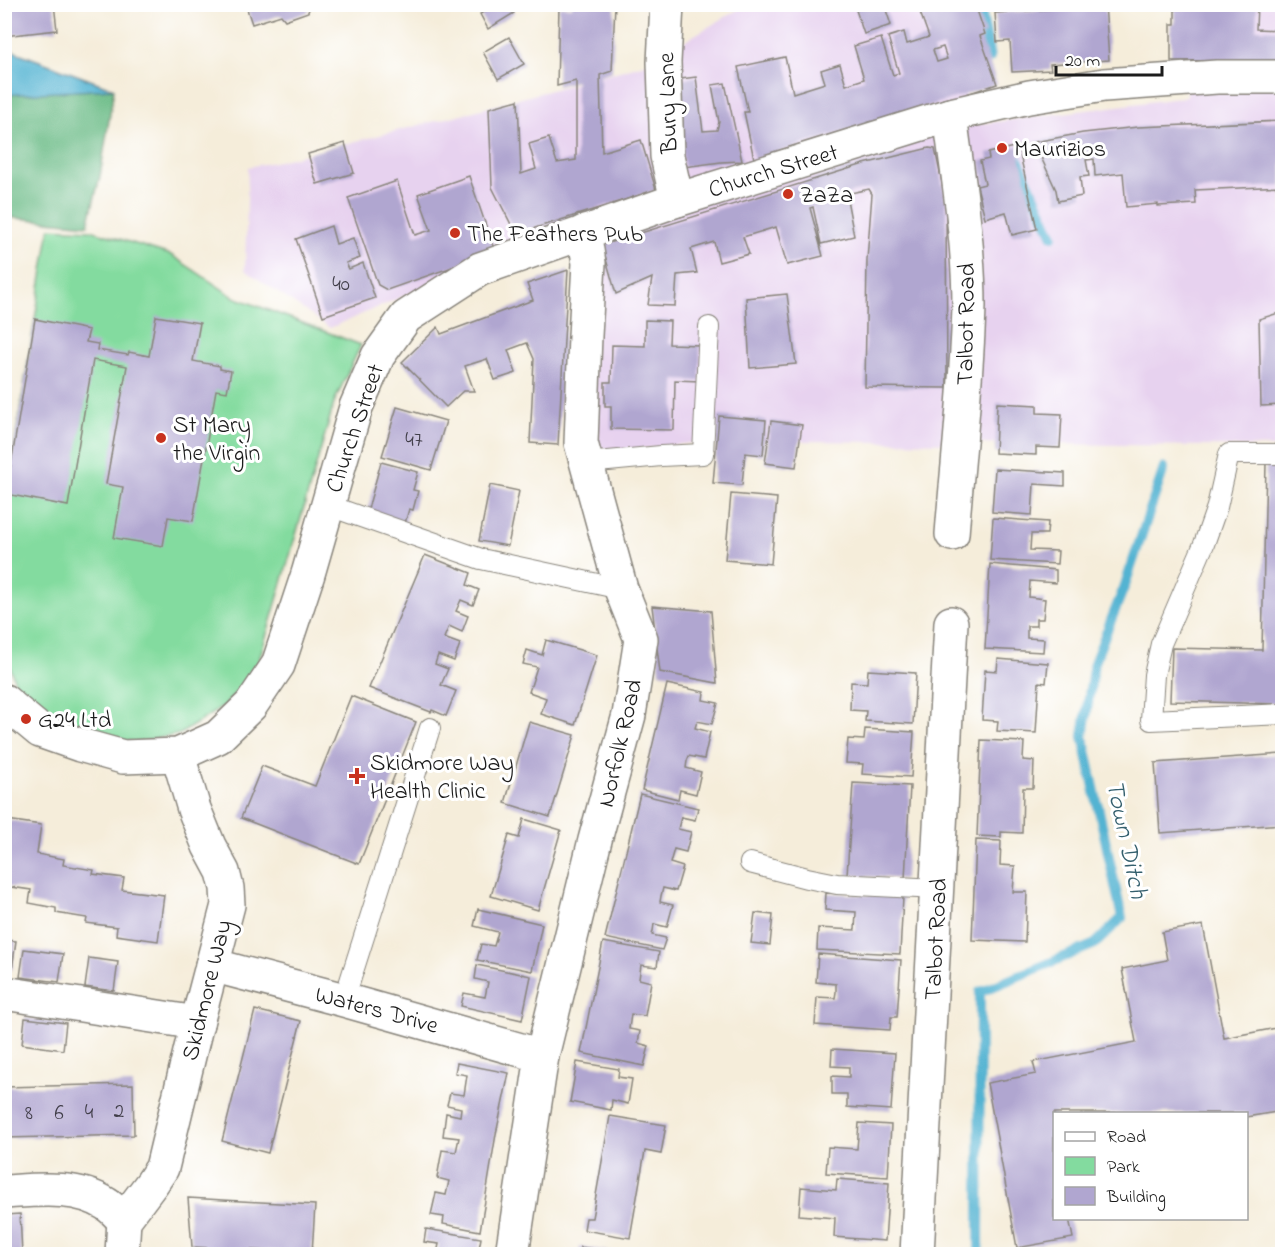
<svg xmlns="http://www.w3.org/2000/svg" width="1287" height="1259" viewBox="0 0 1287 1259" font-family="'Indie Flower',sans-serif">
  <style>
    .built { fill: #e7d2ef }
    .green { fill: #83db9f; stroke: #507c5e; stroke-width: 1.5 }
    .forest { fill: #6abb86; stroke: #436c51; stroke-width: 1.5 }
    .water { fill: #53b3d2; stroke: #386877; stroke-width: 1.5 }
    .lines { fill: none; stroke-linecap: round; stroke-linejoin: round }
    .stream { stroke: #53b3d2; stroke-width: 10 }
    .building { fill: #b0a6d0; fill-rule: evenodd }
    .service-casing { stroke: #88847b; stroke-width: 22 }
    .minor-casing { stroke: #88847b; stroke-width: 36 }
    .service { stroke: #fff; stroke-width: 20 }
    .minor { stroke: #fff; stroke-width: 33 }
    .poi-dot { fill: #c8321e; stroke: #fff; stroke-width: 2 }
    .labels { text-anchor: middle; stroke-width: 6; stroke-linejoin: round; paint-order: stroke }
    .number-label { font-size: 21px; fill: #413e49 }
    .street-label { font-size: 24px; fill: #1c1c1c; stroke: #fff }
    .poi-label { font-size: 24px; fill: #1c1c1c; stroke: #fff; text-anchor: start }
    .water-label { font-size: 26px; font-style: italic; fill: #35606e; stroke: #fff }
  </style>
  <rect width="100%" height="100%" fill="#fff"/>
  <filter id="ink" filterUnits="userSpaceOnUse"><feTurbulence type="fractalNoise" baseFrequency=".0167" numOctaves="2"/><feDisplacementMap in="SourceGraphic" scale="12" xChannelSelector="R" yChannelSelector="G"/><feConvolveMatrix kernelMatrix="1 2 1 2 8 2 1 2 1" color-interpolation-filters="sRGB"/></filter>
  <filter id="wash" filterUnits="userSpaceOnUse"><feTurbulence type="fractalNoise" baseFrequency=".008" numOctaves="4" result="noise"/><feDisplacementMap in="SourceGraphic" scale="24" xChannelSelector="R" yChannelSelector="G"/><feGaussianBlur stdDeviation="1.35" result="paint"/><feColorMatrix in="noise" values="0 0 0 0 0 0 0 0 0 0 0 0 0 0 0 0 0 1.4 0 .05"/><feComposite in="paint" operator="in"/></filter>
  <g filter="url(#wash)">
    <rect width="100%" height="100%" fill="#f5edda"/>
    <polygon class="built" points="746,5 947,5 972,125 1187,97 1189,5 1282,5 1282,447 715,440 592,455 597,243 607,208 330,328 245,270 248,167 279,161 482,109 645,64"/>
    <polygon class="green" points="50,228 91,230 171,255 234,297 361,345 335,400 275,607 256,670 224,706 180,734 137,742 83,736 47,717 16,685 5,653 5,501"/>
    <polygon class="forest" points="4,48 114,89 100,176 88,225 5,217"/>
    <polygon class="water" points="5,48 114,89 5,95"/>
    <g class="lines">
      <g class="stream">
        <polyline points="980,4 990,58"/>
        <polyline points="1018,160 1053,236"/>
        <polyline points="979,1254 980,992 1095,944 1122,918 1083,736 1094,663 1125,585 1164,468"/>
      </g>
    </g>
    <g id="blocks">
      <g class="building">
        <polygon points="4,4 54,4 57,30 4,36"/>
        <polygon points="256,4 311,4 308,12 285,20 281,15 252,24 247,9 256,6"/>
        <polygon points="497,4 509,4 514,13 488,29 480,14"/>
        <polygon points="572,4 615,4 612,71 600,75 602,152 641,140 656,190 516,234 492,187 489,108 518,100 521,174 536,169 529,144 549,138 557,163 576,160 576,81 557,86 559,6 572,7"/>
        <polygon points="854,4 884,4 891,25 864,34"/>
        <path d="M917,4H975L985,34L980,36L997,84L961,96L754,159L744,112H748L738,67L785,57L793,93L825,83L821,70L840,64L846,85L864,79L854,46L881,38L893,75L899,73L888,37L904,32L907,44L929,37ZM943,47L947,59L937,62L933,50Z"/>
        <polygon points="1055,4 1105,4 1109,60 1050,64 1051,70 1012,72 1010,41 997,42 995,13 1055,9"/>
        <polygon points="1175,4 1257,4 1256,29 1282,30 1282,60 1171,61 1171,24 1175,24"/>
        <polygon points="509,37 524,64 498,79 483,52"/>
        <polygon points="696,77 703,131 717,130 719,122 712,85 725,83 742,161 721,162 684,167 673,80"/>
        <polygon points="1282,121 1282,186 1195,190 1196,204 1158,206 1158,204 1126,207 1123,173 1095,176 1094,159 1086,160 1089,176 1080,177 1082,196 1058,201 1056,190 1034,142 1083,133 1138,127"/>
        <polygon points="345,143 354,173 317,184 308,154"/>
        <polygon points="1018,146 1037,229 1012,235 1006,212 985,218 977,186 985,184 980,161 989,159 988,153"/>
        <polygon points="929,148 935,149 946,202 947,388 865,387 867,260 872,194 869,189 846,194 854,236 821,244 813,207 810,208 823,256 787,265 776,227 743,237 749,254 719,262 714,242 691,249 697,273 677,275 675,306 648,305 652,278 616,294 602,245 864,164"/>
        <polygon points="469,176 495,252 387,290 378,285 348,198 397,181 415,235 431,230 418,194"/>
        <polygon points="331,226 336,244 353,238 360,258 346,263 349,269 363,263 375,298 323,316 296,239"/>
        <polygon points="568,270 558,445 530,443 534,359 527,343 508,350 516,373 495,380 487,359 465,366 474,391 463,391 446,407 402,362 438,327 441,334 533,300 527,284"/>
        <polygon points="787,294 796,364 750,368 746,298"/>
        <polygon points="1282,312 1282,405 1261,406 1259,319"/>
        <polygon points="156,316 200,323 193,361 220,366 220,369 231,371 227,392 216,390 193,521 168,517 163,546 114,538 123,487 106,484 127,366 93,360 68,506 6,494 35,319 89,330 86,342 98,344 97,350 128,355 129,352 149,356"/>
        <polygon points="645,320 670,321 669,344 700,345 700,381 675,380 674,430 611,429 611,406 605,406 605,382 611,382 612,345 645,346"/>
        <polygon points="997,403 1037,405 1037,413 1062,414 1060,448 1036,447 1036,455 995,453"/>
        <polygon points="397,407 446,421 431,470 382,456"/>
        <polygon points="719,416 766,420 763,455 745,453 742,485 713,483"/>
        <polygon points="771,421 802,425 796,467 765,463"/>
        <polygon points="381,462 418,472 413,490 418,491 413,510 409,509 404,527 366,516"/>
        <polygon points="1266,462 1282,462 1282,704 1170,701 1172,648 1262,650"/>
        <polygon points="995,469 1065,473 1065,486 1034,484 1032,515 992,512"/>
        <polygon points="490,485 519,491 508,546 479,541"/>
        <polygon points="731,494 777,498 771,564 725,560"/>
        <polygon points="993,518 1048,522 1047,534 1031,534 1030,550 1058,551 1057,564 990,560"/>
        <polygon points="425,555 471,573 467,585 479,590 473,605 461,600 456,611 468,616 462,632 449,626 444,638 460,644 454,661 438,655 435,664 448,669 441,685 456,691 446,716 432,710 431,712 369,688"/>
        <polygon points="990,564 1056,570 1056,583 1030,581 1029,597 1045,599 1043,619 1036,619 1036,626 1027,626 1027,638 1044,639 1043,652 985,649"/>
        <polygon points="652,606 711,611 717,683 660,672"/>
        <polygon points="546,640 597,655 575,725 541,714 546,698 529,692 537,667 523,664 527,650 542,655"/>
        <polygon points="998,659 1048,663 1046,683 1039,682 1036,733 997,731 998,721 982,720 985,670 997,671"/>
        <polygon points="868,670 916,673 913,724 865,721 866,711 850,710 851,682 867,683"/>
        <polygon points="667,684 704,692 703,700 718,703 712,724 697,721 695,728 710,732 704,759 689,756 687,761 686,768 701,772 696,794 680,790 678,799 642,790"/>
        <polygon points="351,696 416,722 359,864 241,818 262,766 315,786"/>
        <polygon points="529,722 575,735 550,817 505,803"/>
        <polygon points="865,729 914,732 911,777 862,774 863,764 846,763 848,739 864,740"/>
        <polygon points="981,740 1024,742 1023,760 1034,761 1033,788 1023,788 1022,833 1001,832 1001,837 977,836"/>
        <polygon points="1282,754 1282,824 1160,833 1155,763"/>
        <polygon points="853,783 910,786 905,879 847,875"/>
        <polygon points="640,794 698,808 695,820 681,817 678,829 691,832 686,852 674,849 670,863 683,867 676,891 663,888 661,896 660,902 673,905 667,927 654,924 653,931 652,935 666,938 662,950 605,938"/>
        <polygon points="4,814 7,820 41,825 37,854 64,859 63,865 94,870 93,874 124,878 122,890 164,895 158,941 116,935 117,927 86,923 87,918 56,913 56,908 29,903 31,890 4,886"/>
        <polygon points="524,819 561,830 538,910 491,896 509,835 519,838"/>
        <polygon points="976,840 1001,841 1000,865 1015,866 1013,892 1027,892 1025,942 972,940"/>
        <polygon points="826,893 903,897 900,954 817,950 818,928 855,930 856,912 825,910"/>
        <polygon points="478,909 542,924 532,971 477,960 481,944 494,946 498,932 474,926"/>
        <polygon points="755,913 773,915 770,945 751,943"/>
        <polygon points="1203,925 1224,1038 1282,1027 1282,1111 1246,1117 1246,1113 1054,1113 1054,1218 1069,1218 1073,1238 1017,1248 987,1083 1036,1074 1033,1062 1136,1042 1122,969 1167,960 1162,932"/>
        <polygon points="4,940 16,941 12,970 4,969"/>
        <polygon points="603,942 659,952 657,967 641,965 639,979 651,982 645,1016 631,1014 629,1029 640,1031 638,1043 649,1046 644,1066 581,1053"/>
        <polygon points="24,949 63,954 59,982 20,977"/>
        <polygon points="818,954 901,960 897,1017 891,1017 890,1030 815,1025 817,997 835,998 836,992 836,984 816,982"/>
        <polygon points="89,958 118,962 114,991 85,987"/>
        <polygon points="477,965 531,976 522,1020 461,1006 464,993 485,997 488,982 475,979"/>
        <polygon points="255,1010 301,1021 268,1153 222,1141"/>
        <polygon points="25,1018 66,1023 63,1050 22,1044"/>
        <polygon points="832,1049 895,1053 891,1110 847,1107 847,1094 832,1094 832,1076 849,1077 849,1067 831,1066"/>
        <polygon points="577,1062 619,1069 618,1077 632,1079 628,1104 612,1100 611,1110 570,1102"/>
        <polygon points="457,1063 509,1073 496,1134 480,1231 443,1224 444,1217 431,1215 436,1193 446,1195 449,1181 437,1178 442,1150 456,1152 459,1138 443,1136 446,1113 460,1116 461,1108 447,1105 450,1093 464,1095 467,1075 455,1073"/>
        <polygon points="133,1084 134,1135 4,1138 4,1087"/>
        <polygon points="610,1116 666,1125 661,1154 645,1151 630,1238 584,1230 586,1218 592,1218"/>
        <polygon points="859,1123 891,1125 888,1177 826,1173 828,1147 857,1149"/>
        <polygon points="837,1179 889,1183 885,1241 834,1237 835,1218 799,1215 801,1187 836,1190"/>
        <polygon points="188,1198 315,1205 312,1253 192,1247"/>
        <polygon points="20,1214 22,1254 5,1254 5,1215"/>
        <polygon points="426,1229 481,1238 478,1254 437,1254 439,1244 424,1242"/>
        <polygon points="580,1247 621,1253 621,1254 579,1254"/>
      </g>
    </g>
  </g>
  <g filter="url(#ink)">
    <use href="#blocks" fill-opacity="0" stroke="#88847b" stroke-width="1.5"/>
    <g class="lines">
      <defs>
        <g id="service">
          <polyline points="1282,454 1229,454 1217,507 1204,544 1161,644 1154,675 1151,720 1282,714"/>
          <polyline points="587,463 661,456 703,454 709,327"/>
          <polyline points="327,505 481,559 621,589"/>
          <polyline points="750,863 807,878 837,884 938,889"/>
          <polyline points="344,1000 430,728"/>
        </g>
        <g id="minor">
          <polyline points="667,4 664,62 667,156 677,200"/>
          <path d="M950,115C958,178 969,242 969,306C967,382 958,458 952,534"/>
          <polyline points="4,701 40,731 80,745 123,757 178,755 218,737 251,705 278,665 308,574 356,407 378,356 406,317 480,269 677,200 950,115 1029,97 1104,85 1217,77 1282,77"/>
          <polyline points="212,965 344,1000 542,1056"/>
          <polyline points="4,993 197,1023"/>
          <path d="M4,1192C37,1190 77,1185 106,1204C113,1208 118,1215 124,1220"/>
          <polyline points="122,1254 124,1220 152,1183 162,1168 197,1023 228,905 227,888 223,872 209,846 194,809 178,755"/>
          <polyline points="512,1254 542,1056 595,840 629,715 641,639 621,589 581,443 585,336 589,263 584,232"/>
          <polyline points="917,1254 951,623"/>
        </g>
      </defs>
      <use href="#service" class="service-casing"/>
      <use href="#minor" class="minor-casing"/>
      <use href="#service" class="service"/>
      <use href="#minor" class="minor"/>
    </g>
  </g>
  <g class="poi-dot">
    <circle cx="1002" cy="148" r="6"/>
    <circle cx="788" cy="194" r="6"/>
    <circle cx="455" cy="233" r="6"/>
    <circle cx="161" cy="438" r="6"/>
    <circle cx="26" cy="719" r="6"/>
    <path d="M354 767h6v6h6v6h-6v6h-6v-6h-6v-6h6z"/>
  </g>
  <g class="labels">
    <g class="number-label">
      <text x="341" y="290">40</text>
      <text x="414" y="446">47</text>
      <text x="119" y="1117">2</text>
      <text x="89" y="1118">4</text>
      <text x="29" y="1119">8</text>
      <text x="59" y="1119">6</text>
    </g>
    <g class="street-label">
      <text transform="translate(667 103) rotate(-92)" y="8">Bury Lane</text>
      <text transform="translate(773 170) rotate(-17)" y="8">Church Street</text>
      <text transform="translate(965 324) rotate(-89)" y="8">Talbot Road</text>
      <text transform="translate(354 428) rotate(-71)" y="8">Church Street</text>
      <text transform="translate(619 743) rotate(-77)" y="8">Norfolk Road</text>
      <text transform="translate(935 939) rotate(-87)" y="8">Talbot Road</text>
      <text transform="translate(206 990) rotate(-76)" y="8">Skidmore Way</text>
      <text transform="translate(377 1009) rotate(15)" y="8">Waters Drive</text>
    </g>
    <g class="poi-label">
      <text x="1014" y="156">Maurizios</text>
      <text x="800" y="202">ZaZa</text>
      <text x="467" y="241">The Feathers Pub</text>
      <text x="173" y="432">St Mary<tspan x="173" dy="28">the Virgin</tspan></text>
      <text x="38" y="727">G24 Ltd</text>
      <text x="370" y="770">Skidmore Way<tspan x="370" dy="28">Health Clinic</tspan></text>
    </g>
    <g class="water-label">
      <text transform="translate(1128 839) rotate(78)" y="9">Town Ditch</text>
    </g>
  </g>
  <rect width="1287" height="1259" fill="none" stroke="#fff" stroke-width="24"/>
  <rect x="1053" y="1112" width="195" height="108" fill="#ffffff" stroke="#a4a4a4" stroke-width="1.5"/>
  <rect x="1065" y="1132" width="30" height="9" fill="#ffffff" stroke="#a4a4a4" stroke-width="1.5"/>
  <text x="1107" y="1142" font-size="18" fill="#1c1c1c">Road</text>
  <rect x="1065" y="1157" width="30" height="18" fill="#83db9f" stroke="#a4a4a4" stroke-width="1.5"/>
  <text x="1107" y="1172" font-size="18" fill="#1c1c1c">Park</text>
  <rect x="1065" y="1187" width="30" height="18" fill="#b0a6d0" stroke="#a4a4a4" stroke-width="1.5"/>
  <text x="1107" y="1202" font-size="18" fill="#1c1c1c">Building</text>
  <path d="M1056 66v9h106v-9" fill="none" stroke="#1c1c1c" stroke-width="3"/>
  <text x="1065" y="66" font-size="18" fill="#1c1c1c" stroke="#ffffff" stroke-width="4.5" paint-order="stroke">20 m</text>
</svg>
